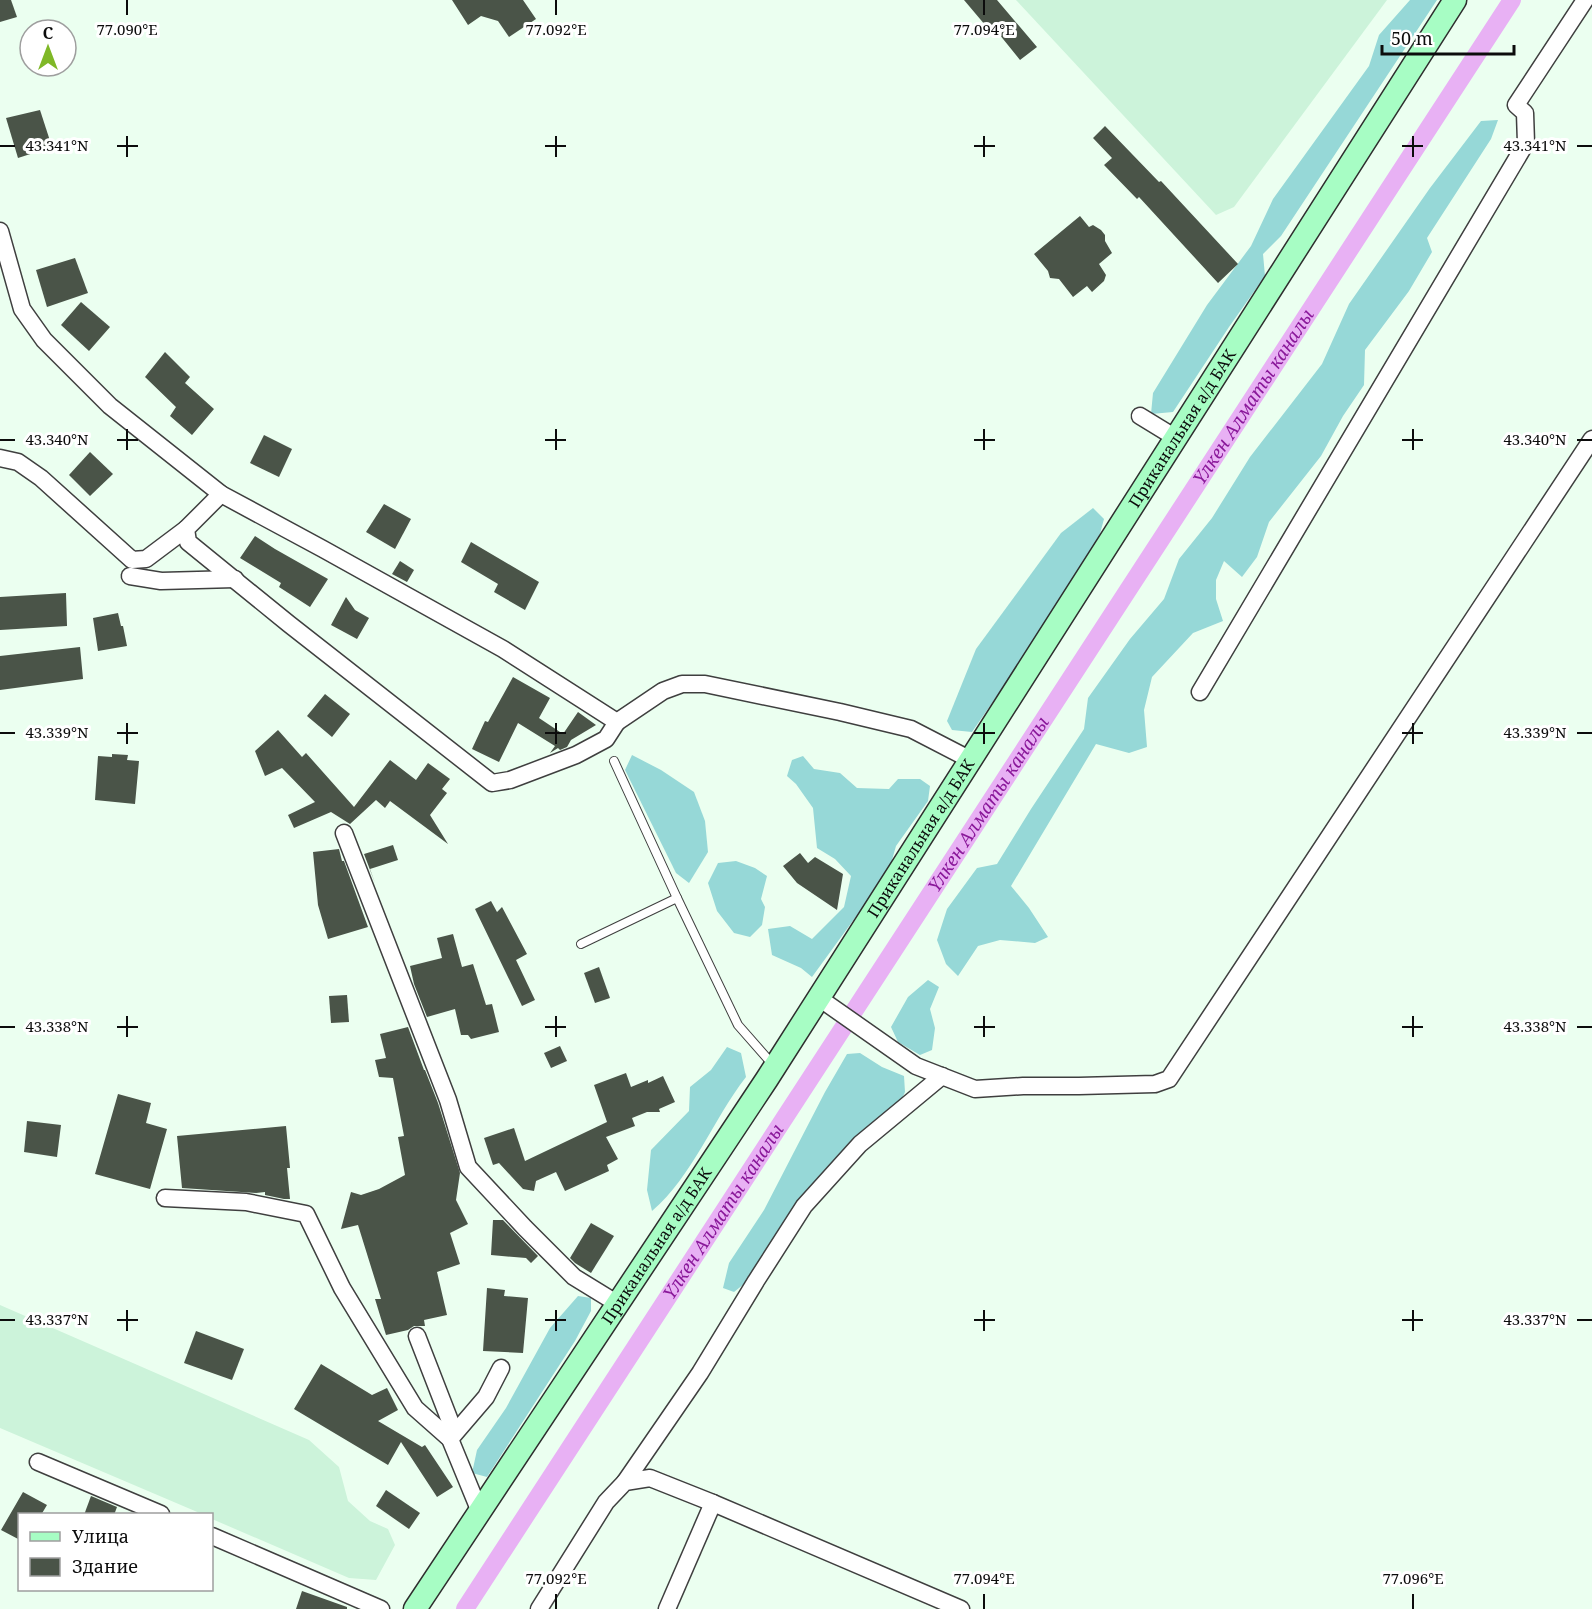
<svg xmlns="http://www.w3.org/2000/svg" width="1592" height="1609" viewBox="0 0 1592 1609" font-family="'Noto Serif',serif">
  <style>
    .farmland { fill: #ccf3da }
    .forest { fill: #96d8d7 }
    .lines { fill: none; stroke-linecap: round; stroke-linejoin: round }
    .canal { stroke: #e8b1f4; stroke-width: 18 }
    .building { fill: #4a5448 }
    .lane-casing { stroke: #3f3f3f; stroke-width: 10 }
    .street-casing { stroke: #3f3f3f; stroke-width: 19 }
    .secondary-casing { stroke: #2e2e2e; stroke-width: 25 }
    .lane { stroke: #fff; stroke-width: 8 }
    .street { stroke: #fff; stroke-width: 16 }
    .secondary { stroke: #a7fdc4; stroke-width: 22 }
    .ticks { fill: none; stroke: #0c0c0c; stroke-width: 2 }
    .labels { text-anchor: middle; stroke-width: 6; stroke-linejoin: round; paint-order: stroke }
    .street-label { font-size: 16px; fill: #0c0c0c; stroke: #fff }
    .water-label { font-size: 18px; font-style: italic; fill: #8a189a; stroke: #fff }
    .ticks-label { font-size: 15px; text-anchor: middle; fill: #0c0c0c; stroke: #fff; stroke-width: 6; stroke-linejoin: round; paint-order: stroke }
  </style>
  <rect width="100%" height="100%" fill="#ebfff0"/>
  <g class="farmland">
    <polygon points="1016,0 1387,0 1234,207 1216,215"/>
    <polygon points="0,1305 309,1440 339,1467 348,1501 370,1521 388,1529 395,1545 376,1580 349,1578 212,1519 212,1514 202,1514 0,1428"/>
  </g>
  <g class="forest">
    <polygon points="1410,0 1437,0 1281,236 1263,254 1265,276 1229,327 1173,412 1151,414 1153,393 1207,305 1251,246 1273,199 1369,66 1379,35"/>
    <polygon points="1498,120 1491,139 1427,238 1432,252 1409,291 1365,350 1364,385 1343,416 1321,456 1269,522 1257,557 1242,577 1224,561 1216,580 1216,599 1223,621 1193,633 1152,677 1144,710 1147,747 1129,753 1096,744 1011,886 1029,908 1048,937 1035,943 1000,940 978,946 958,976 946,964 937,940 947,909 977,868 997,864 1031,809 1084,729 1088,698 1130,639 1164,599 1179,559 1212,518 1250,457 1322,364 1349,304 1430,188 1481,121"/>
    <polygon points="1093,508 1104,519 1098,541 1012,674 972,732 952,730 947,721 976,649 1061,533"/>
    <polygon points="632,755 661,770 694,792 705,821 708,852 689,883 676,873 625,770"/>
    <polygon points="803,756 814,769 840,773 857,788 889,789 898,779 920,779 930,786 928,801 896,846 890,867 868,900 812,977 801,968 772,955 768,929 790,926 812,939 844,907 851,876 835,859 817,848 813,808 796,784 787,776 792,760"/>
    <polygon points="736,861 755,868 767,876 761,899 765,907 762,925 750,937 734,933 717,911 708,883 718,863"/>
    <polygon points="928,980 939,987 930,1009 935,1028 932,1050 920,1055 898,1042 891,1027 908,997"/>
    <path d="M727,1047L741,1053L746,1077C713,1119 693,1176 652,1211L647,1190L651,1150L689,1111L690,1087L711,1070Z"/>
    <polygon points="860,1053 882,1067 904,1076 905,1092 898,1107 759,1272 734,1292 723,1288 729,1263 764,1210 825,1092 847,1054"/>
    <polygon points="578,1296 591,1298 591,1311 575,1341 487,1477 472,1473 477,1450 506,1408 550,1328"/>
  </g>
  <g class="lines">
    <path class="canal" id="s1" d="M465,1609L1512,0"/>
  </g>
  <g class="building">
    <polygon points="0,0 11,0 17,17 0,22"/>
    <polygon points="452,0 523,0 536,19 509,37 498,21 481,16 468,25"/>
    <polygon points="964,0 997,0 1037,47 1020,60 995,29 991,32"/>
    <polygon points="40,110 52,147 18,158 6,118"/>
    <polygon points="1105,126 1159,182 1161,181 1238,264 1218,283 1139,197 1137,199 1104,165 1112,158 1093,138"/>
    <polygon points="1080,216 1089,227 1093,225 1101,230 1105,235 1105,241 1112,253 1099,264 1106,275 1104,281 1092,292 1087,286 1073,297 1059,279 1050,278 1048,271 1034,254"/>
    <polygon points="75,258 88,293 47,307 36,270"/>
    <polygon points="81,302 110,327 89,351 61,325"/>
    <polygon points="165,352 190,377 185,383 214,409 192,435 170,416 176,407 145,377"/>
    <polygon points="264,435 292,449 279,477 250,463"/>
    <polygon points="90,452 113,474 90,496 69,475"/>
    <polygon points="384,504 411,519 395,549 366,532"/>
    <polygon points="255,536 275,549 328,579 310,607 279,587 281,583 240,558"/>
    <polygon points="471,542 539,582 525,610 494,592 498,584 461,562"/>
    <polygon points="400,561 414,570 407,582 392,574"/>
    <polygon points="66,593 67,626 0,630 0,597"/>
    <polygon points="346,597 355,610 369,618 357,639 331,625"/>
    <polygon points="118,613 121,626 123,626 127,646 98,651 93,618"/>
    <polygon points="80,647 83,679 0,690 0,656"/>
    <polygon points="513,677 550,698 539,718 563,734 578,712 596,725 571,740 567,747 560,750 558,748 550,753 555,746 518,723 499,762 472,749 485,721 488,722"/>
    <polygon points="325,694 350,714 332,737 307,716"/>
    <polygon points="278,730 302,757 306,753 354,807 390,760 416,780 428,763 450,779 442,789 447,793 430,815 448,844 390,801 385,808 376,800 350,824 331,812 294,828 288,815 315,802 282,768 265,776 255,751"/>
    <polygon points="112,754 128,755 127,760 139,761 135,804 95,800 98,756 112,757"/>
    <polygon points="393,845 398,860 370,869 375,883 364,854"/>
    <polygon points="339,849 342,861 344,861 368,927 328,939 318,905 313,852"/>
    <polygon points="800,853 808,863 815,857 843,874 837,910 797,883 783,866"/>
    <polygon points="491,901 497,912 502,907 527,954 516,960 535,1000 522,1006 475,909"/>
    <polygon points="453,934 462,967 473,964 486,1005 492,1004 499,1032 471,1039 468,1035 461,1035 455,1009 427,1017 414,984 410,966 442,958 437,938"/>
    <polygon points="599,967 610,998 595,1003 584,973"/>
    <polygon points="347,995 349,1022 331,1023 329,996"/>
    <polygon points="408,1027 424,1070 425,1070 438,1103 460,1173 456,1200 468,1224 450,1233 460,1264 437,1272 447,1315 424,1320 425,1326 414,1326 408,1330 386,1335 375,1299 381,1299 358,1225 341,1229 351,1192 361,1195 379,1189 405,1175 398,1137 404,1136 393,1078 379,1077 375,1060 386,1058 380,1034"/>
    <polygon points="560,1046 567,1061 551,1068 544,1053"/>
    <polygon points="626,1073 631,1087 648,1080 648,1083 663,1076 675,1102 659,1109 660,1112 647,1112 632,1118 635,1126 606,1137 618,1159 607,1165 609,1171 565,1191 556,1172 536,1181 534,1191 523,1189 499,1163 493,1165 484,1138 514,1128 525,1161 607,1122 594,1085"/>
    <polygon points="118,1094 151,1103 146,1123 167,1129 150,1189 95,1174"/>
    <polygon points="27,1121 61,1125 57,1157 24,1152"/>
    <polygon points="286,1126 290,1168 287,1168 290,1199 284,1199 265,1195 265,1192 256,1193 182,1188 177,1136"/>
    <polygon points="493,1220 503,1220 538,1256 531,1263 526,1258 491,1255"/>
    <polygon points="591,1223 614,1236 591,1273 575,1263 570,1258"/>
    <polygon points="487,1288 505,1290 504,1296 528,1298 523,1353 483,1351"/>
    <polygon points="196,1331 244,1349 232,1380 184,1363"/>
    <polygon points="321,1364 372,1395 387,1388 398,1410 378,1421 422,1447 425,1445 453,1487 437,1497 401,1442 388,1465 294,1409"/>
    <polygon points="386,1490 420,1513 409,1529 376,1506"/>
    <polygon points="23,1492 47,1505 41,1515 20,1515 20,1540 1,1530"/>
    <polygon points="91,1496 117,1507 114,1515 84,1515"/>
    <polygon points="302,1591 347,1607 347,1609 296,1609"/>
  </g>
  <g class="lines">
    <defs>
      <g id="lane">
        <polyline points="614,761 677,898"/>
        <polyline points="581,944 677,898 738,1025 774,1066"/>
      </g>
      <g id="street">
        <polyline points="0,231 22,309 44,340 110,406 221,494 323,549 503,649 617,722 663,691 682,684 705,684 840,712 911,729 971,760"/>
        <polyline points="1140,416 1176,438"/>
        <polyline points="0,458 18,462 41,478 132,560 146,559 186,529"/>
        <polyline points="221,494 186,529 188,542 289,624 492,783 510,780 576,755 606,739 617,722"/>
        <polyline points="130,576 161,581 235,579"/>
        <polyline points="1200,692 1526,143 1525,113 1516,105 1585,0"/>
        <polyline points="344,833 448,1100 468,1167 525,1228 574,1277 618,1304"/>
        <polyline points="819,998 916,1066 975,1089 1023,1086 1079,1086 1155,1084 1169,1079 1592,439"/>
        <polyline points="165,1198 246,1202 306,1214 342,1288 415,1408 450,1439 480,1512"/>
        <polyline points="417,1336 450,1421 450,1439"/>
        <polyline points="450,1439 486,1397 501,1368"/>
        <polyline points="38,1462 161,1514"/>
        <polyline points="625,1482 700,1373 756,1281 804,1206 860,1144 942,1076"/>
        <polyline points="212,1536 381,1609"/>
        <polyline points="539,1609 606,1502 625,1482 650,1478 713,1503 961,1609"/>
        <polyline points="667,1609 713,1503"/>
      </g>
      <g id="secondary">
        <path id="s2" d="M415,1609L767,1079L1455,0"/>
      </g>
    </defs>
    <use href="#lane" class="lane-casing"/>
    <use href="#street" class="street-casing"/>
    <use href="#secondary" class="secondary-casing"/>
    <use href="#lane" class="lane"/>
    <use href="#street" class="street"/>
    <use href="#secondary" class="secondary"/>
  </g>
  <path class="ticks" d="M127,0V15M556,0V15M984,0V15M127,136V157M556,136V157M984,136V157M1413,136V157M0,146H15M117,146H138M545,146H566M974,146H995M1402,146H1423M1577,146H1592M127,429V450M556,429V450M984,429V450M1413,429V450M0,440H15M117,440H138M545,440H566M974,440H995M1402,440H1423M1577,440H1592M127,723V744M556,723V744M984,723V744M1413,723V744M0,733H15M117,733H138M545,733H566M974,733H995M1402,733H1423M1577,733H1592M127,1016V1037M556,1016V1037M984,1016V1037M1413,1016V1037M0,1027H15M117,1027H138M545,1027H566M974,1027H995M1402,1027H1423M1577,1027H1592M127,1310V1331M556,1310V1331M984,1310V1331M1413,1310V1331M0,1320H15M117,1320H138M545,1320H566M974,1320H995M1402,1320H1423M1577,1320H1592M556,1594V1609M984,1594V1609M1413,1594V1609"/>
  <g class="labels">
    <g class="street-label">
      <text dy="6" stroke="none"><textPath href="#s2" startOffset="1408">Приканальная а/д БАК</textPath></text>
      <text dy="6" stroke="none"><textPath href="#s2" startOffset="922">Приканальная а/д БАК</textPath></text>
      <text dy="6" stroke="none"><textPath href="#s2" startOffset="436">Приканальная а/д БАК</textPath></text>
    </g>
    <g class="water-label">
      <text dy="6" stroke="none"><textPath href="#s1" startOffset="1446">Үлкен Алматы каналы</textPath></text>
      <text dy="6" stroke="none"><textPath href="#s1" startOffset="960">Үлкен Алматы каналы</textPath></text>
      <text dy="6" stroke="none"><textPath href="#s1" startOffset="474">Үлкен Алматы каналы</textPath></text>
    </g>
  </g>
  <g class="ticks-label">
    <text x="127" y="35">77.090°E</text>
    <text x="556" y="35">77.092°E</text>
    <text x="984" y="35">77.094°E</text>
    <text x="57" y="151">43.341°N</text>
    <text x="1535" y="151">43.341°N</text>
    <text x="57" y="445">43.340°N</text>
    <text x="1535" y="445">43.340°N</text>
    <text x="57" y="738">43.339°N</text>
    <text x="1535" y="738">43.339°N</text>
    <text x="57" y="1032">43.338°N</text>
    <text x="1535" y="1032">43.338°N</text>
    <text x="57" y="1325">43.337°N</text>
    <text x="1535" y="1325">43.337°N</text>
    <text x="556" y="1584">77.092°E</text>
    <text x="984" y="1584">77.094°E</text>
    <text x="1413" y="1584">77.096°E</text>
  </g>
  <rect x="18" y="1513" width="195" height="78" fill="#ffffff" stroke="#9e9e9e" stroke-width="1.5"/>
  <rect x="30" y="1532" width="30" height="9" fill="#a7fdc4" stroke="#9e9e9e" stroke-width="1.5"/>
  <text x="72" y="1543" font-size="18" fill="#0c0c0c">Улица</text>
  <rect x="30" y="1558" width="30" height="18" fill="#4a5448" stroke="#9e9e9e" stroke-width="1.5"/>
  <text x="72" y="1573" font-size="18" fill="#0c0c0c">Здание</text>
  <g transform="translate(48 48)"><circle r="28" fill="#ffffff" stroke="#9e9e9e" stroke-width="1.5"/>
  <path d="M0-4.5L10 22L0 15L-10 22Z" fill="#7fb827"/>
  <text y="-9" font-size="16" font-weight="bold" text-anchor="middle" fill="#0c0c0c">С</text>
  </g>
  <path d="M1382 45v9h132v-9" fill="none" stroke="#0c0c0c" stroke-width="3"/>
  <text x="1391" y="45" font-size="18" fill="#0c0c0c" stroke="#ffffff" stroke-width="4.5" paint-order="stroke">50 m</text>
</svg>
